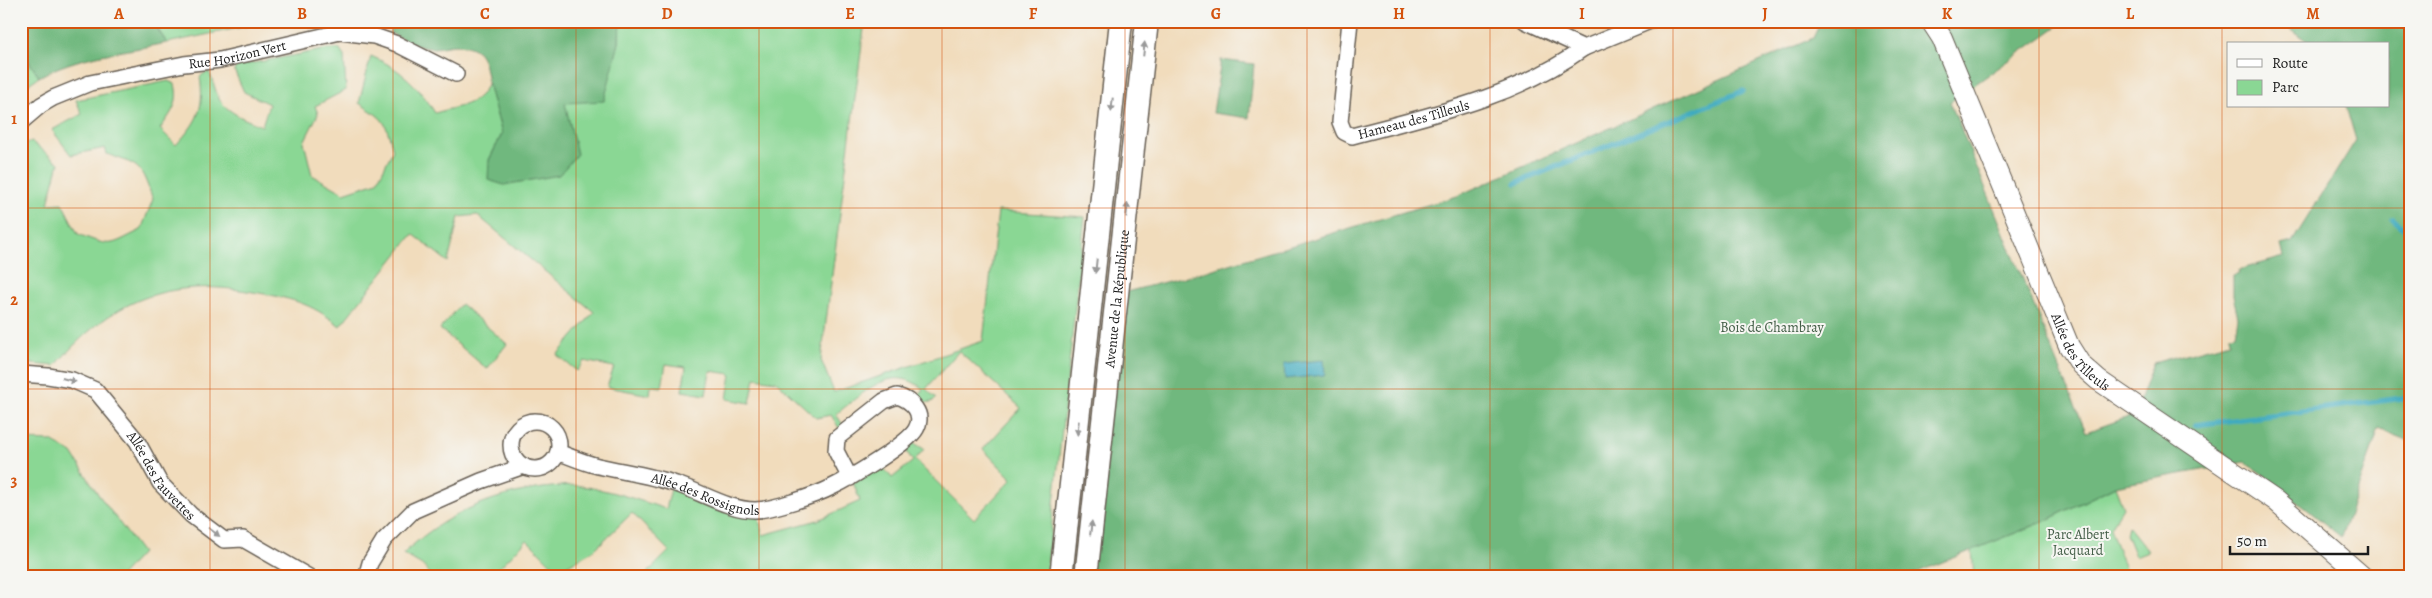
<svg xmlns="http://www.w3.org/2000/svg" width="2432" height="598" viewBox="0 0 2432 598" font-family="Alegreya,serif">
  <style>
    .green { fill: #8ad794; stroke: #537a58 }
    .forest { fill: #6fb87e; stroke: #466a4d }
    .water { fill: #40abbf; stroke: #2e646e }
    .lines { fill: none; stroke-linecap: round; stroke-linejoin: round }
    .stream { stroke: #40abbf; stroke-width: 5.5 }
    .street-casing { stroke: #675f54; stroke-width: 18 }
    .secondary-casing { stroke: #675f54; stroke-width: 22 }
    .primary-casing { stroke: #675f54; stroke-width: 25 }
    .street { stroke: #fff; stroke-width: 15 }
    .secondary { stroke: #fff; stroke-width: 20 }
    .primary { stroke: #fff; stroke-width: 22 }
    .oneway { fill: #999 }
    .grid { fill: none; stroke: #d4530e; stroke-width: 1; stroke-opacity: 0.55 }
    .labels { text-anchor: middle; stroke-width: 4; stroke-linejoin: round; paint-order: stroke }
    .street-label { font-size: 14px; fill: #1c1c1c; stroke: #f6f6f2 }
    .park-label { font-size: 14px; fill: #425d46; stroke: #f6f6f2 }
    .neatline { fill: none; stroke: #d4530e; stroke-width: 2 }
    .grid-label { font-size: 16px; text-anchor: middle; font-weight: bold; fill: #d4530e }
  </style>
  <rect width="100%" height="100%" fill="#f6f6f2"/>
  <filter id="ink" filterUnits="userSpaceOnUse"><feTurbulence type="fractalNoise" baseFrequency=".02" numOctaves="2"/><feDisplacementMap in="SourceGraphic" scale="10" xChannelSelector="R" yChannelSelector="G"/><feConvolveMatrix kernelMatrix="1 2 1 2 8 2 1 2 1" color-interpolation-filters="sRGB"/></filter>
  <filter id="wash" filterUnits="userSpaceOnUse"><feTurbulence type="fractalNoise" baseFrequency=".0096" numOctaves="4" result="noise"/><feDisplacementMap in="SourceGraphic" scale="20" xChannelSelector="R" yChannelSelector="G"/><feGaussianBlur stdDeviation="1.12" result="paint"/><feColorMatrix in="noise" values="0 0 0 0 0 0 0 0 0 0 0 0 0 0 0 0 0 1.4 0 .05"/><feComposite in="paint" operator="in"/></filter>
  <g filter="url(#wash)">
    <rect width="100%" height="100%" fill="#f1dcbc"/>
    <g class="green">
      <polygon points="152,21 272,21 167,43"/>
      <path d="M620,21H865L821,360L834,392L983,341L998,211L1085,217L1046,577H643L669,551L632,513L594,550L558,571L527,540L490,577H433L422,565L403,554C442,516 489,495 543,488C555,487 569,484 581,486C610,490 638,500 666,509L671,489L758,516L763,535L818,520L860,501L853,482L882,466L892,478L913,461L904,448L914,443L924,449L915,460L974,519L1012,479L983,449L1021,408L959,351L926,389L936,398L932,402L920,403L915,399L923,389C891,362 863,394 836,414L843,425L839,428L831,415L816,418L776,381L755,378L750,403L727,399L731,374L710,371L706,395L682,391L686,367L666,364L662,387L651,386L650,395L607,387L614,367L584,361L577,371L557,355L594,312L477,215L459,217L448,262L413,234L340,326C310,302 289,298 253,292C167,277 111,300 55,366L21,363V150L27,143L32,142L59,163L48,204L62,203L78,234C113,248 108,246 141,230L153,199C139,164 143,167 107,154L105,148L71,155L52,130L82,114L76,100L168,81L175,84C180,104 171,113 160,129L176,145C197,122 205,110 200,77L203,74L209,72C214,81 215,91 219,99C229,114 247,120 262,126L269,104L244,92L234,70L237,66L328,49H339L344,56L346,90L315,106L318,114L304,142L312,175L344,193L377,182L393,150C385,119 385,120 359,103L371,56C400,68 420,87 435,113C457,106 480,106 488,82L502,134L489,160L565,102L619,43Z"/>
      <polygon points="21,49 39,77 21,89"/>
      <polygon points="461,304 507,344 487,369 440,329"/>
      <polygon points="21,440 51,441 72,453 98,494 142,553 120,577 21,577"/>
      <polygon points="2115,486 2123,507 2110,528 2128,577 1974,577 1972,550 2043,522"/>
      <polygon points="2128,526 2148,551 2135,556 2126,534"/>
    </g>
    <g class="forest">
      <path d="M21,21H152L167,43C124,52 77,55 39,77L21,49Z"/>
      <path d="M392,21H620L619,43L604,101L565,103L577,154L559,175L504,185L488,180L489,160L502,134C498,117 492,100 488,83C484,61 484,45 455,45C448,45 441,48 433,48C418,49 404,39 390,33Z"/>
      <polygon points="1821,21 2065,21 1950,102 2086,432 2134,415 2153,363 2230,342 2229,335 2235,334 2238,317 2233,296 2233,275 2239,273 2238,270 2284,257 2281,245 2292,242 2356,140 2346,106 2388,106 2388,44 2312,44 2278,21 2411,21 2411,442 2379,429 2341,537 2271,480 2245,462 2115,486 2043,522 1905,577 1086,577 1118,294 1200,273 1457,196 1813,38"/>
      <polygon points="1221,60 1254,64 1249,118 1213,113"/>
    </g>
    <polygon class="water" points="1324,360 1325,375 1285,379 1284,364"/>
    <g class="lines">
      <g class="stream">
        <polyline points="1516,183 1743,91"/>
        <polyline points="2393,219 2411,234"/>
        <polyline points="2195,425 2411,397"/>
      </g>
    </g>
  </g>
  <g filter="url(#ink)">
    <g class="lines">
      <defs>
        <g id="street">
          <path id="s1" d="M1350,21L1340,122L1344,132L1352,136C1432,115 1516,97 1584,48"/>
          <polyline points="1525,21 1584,48 1650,21"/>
          <path id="s2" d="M21,122L41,105L53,98L90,83L184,64L220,60L340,32L374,36L397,44L456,74"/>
          <path id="s3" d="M21,374L48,376L72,380L95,390L137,441L160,483L191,515L224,540L243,539L309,577"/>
          <circle cx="535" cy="445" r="24"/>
          <path id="s4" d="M558,452C571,457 585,463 598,466C624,472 650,475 676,484C701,492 729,510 755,510C771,510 817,495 832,487C849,479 908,444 916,429C925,413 911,400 897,396L884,401L837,438L836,451L850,478"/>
          <polyline points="366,577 370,563 384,540 413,511 481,481 524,466"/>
        </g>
        <g id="secondary">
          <path id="s5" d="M1931,21L1942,38L2069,346L2081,365L2098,380L2276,501L2363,577"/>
        </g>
        <g id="primary">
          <polyline points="1061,577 1121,21"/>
          <path id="s6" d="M1086,577L1147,21"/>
        </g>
      </defs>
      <use href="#street" class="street-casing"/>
      <use href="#secondary" class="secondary-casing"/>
      <use href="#primary" class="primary-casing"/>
      <use href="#street" class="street"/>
      <use href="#secondary" class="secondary"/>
      <use href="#primary" class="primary"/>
    </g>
    <defs><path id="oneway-solid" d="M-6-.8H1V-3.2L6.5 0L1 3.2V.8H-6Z" transform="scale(1.25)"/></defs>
    <g class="oneway">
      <use href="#oneway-solid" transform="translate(1144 49) rotate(-84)"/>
      <use href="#oneway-solid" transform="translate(1112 105) rotate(96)"/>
      <use href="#oneway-solid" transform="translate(1127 210) rotate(-84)"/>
      <use href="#oneway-solid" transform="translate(1096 266) rotate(96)"/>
      <use href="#oneway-solid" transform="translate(69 380) rotate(15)"/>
      <use href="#oneway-solid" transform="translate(1078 428) rotate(96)"/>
      <use href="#oneway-solid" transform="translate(1091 528) rotate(-83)"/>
      <use href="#oneway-solid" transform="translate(214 532) rotate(37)"/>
    </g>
  </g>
  <path class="grid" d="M210,21V577M393,21V577M576,21V577M759,21V577M942,21V577M1125,21V577M1307,21V577M1490,21V577M1673,21V577M1856,21V577M2039,21V577M2222,21V577M21,208H2411M21,389H2411"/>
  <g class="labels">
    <g class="street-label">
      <text dy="5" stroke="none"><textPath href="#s2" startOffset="230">Rue Horizon Vert</textPath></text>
      <text dy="5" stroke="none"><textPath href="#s1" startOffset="185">Hameau des Tilleuls</textPath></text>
      <text dy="5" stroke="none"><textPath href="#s6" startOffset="280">Avenue de la République</textPath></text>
      <text dy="5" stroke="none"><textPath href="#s5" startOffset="365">Allée des Tilleuls</textPath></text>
      <text dy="5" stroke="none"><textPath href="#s3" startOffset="185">Allée des Fauvettes</textPath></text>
      <text dy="5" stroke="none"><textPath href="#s4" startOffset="154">Allée des Rossignols</textPath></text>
    </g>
    <g class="park-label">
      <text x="1772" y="332">Bois de Chambray</text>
      <text x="2078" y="539">Parc Albert<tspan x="2078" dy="16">Jacquard</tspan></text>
    </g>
  </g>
  <rect width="2432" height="598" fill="none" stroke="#f6f6f2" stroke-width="55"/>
  <rect x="2227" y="42" width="162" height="65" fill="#f6f6f2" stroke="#9f9f9c"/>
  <rect x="2237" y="59" width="25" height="8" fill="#ffffff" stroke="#9f9f9c"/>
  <text x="2272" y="68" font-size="15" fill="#1c1c1c">Route</text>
  <rect x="2237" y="80" width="25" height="15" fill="#8ad794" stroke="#9f9f9c"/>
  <text x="2272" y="92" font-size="15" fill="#1c1c1c">Parc</text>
  <path d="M2230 546v8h138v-8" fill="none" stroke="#1c1c1c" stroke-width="2.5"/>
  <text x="2237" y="546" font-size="15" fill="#1c1c1c" stroke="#f6f6f2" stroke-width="4" paint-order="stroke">50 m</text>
  <rect x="28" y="28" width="2376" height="542" class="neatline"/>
  <g class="grid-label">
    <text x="119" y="19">A</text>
    <text x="302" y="19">B</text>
    <text x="485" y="19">C</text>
    <text x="667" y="19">D</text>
    <text x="850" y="19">E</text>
    <text x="1033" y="19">F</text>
    <text x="1216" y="19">G</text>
    <text x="1399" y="19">H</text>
    <text x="1582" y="19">I</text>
    <text x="1765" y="19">J</text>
    <text x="1947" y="19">K</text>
    <text x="2130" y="19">L</text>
    <text x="2313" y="19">M</text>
    <text x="14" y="124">1</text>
    <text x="14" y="305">2</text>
    <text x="14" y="486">3</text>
  </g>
</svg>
